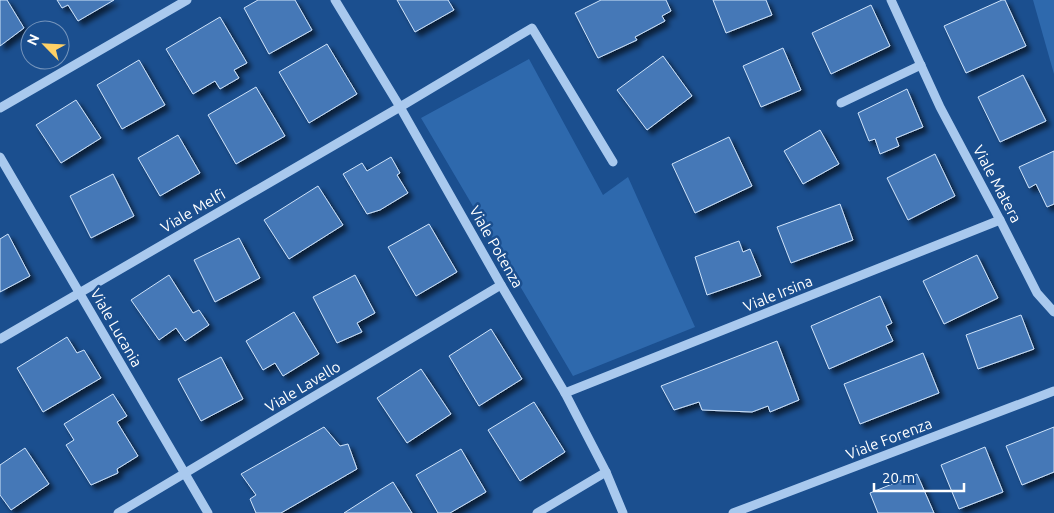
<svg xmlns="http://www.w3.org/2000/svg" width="1054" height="513" viewBox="0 0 1054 513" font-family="Ubuntu,sans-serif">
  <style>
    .green { fill: #2e69ad }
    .building { fill: #4478b7; stroke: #cfe3fa; filter: url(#shadow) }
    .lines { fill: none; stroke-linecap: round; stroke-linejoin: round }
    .minor { stroke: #a9c9ee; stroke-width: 9 }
    .labels { text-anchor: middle; stroke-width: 5; stroke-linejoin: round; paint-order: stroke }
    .street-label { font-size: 15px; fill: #fff; stroke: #1b4f8f }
  </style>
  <defs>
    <filter id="shadow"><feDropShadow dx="4.5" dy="4.5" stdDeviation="2.5" flood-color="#0009"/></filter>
  </defs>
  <rect width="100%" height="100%" fill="#1b4f8f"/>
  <g class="green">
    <polygon points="1033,0 1054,0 1054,74"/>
    <polygon points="529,59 603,195 628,177 695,327 573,376 421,118"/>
  </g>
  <g class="building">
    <polygon points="0,0 7,0 24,28 0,46"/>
    <polygon points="57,0 114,0 78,21 68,5 62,8"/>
    <polygon points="258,0 295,0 312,30 269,54 244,8"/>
    <polygon points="397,0 448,0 454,10 415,32"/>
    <polygon points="601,0 666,0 671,11 662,16 665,21 635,37 637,40 598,58 575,13"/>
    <polygon points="713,0 766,0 772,15 726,33"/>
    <polygon points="1002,0 1005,0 1026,46 966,73 944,26"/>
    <polygon points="871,5 890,46 831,74 812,33"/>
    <polygon points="220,17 247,63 234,70 239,78 220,89 215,81 193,94 166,49"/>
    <polygon points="327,44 357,94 309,123 279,72"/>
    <polygon points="783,48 801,90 761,107 743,66"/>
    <polygon points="663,56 692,96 647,130 617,90"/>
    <polygon points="139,60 165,105 122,129 97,85"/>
    <polygon points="1023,75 1046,121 1000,142 978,97"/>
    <polygon points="256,87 285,136 236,164 208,115"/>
    <polygon points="907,89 923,127 896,138 899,146 880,154 875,139 869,141 858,113"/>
    <polygon points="76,100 101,138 61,163 36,125"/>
    <polygon points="820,130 839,164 803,184 784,151"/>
    <polygon points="178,135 200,173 160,196 138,158"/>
    <polygon points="729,137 752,186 695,213 672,164"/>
    <polygon points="1054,151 1054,204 1047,207 1036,184 1029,188 1019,167"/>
    <polygon points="935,154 955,196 908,220 887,178"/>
    <polygon points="391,157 400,173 397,175 408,193 380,210 367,214 343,174 362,163 367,171"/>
    <polygon points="113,174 134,216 91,238 70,196"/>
    <polygon points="318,186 343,225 289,259 264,220"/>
    <polygon points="840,204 853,240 791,263 777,227"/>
    <polygon points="429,224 457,272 416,296 388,247"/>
    <polygon points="8,234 30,276 0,292 0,239"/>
    <polygon points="239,238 260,278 215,302 194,260"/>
    <polygon points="739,241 743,252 750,249 761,276 707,295 695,257"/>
    <polygon points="977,255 998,298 944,324 923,281"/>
    <polygon points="169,275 193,313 199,310 209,325 185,341 176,328 159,340 131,300"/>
    <polygon points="355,275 375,313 357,323 362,332 337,343 313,297"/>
    <polygon points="880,296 892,323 886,326 893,341 829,369 811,326"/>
    <polygon points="294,312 319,354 283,376 275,363 263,370 246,341"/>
    <polygon points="1021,315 1034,349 978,369 966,335"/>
    <polygon points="491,329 522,379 479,406 449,356"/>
    <polygon points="67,337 77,353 84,350 101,378 43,412 17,368"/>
    <polygon points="777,341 799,400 770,412 768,406 752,412 702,410 699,402 674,410 661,386"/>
    <polygon points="923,353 939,393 860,424 844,384"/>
    <polygon points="221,357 243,399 201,421 178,379"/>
    <polygon points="421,369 451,414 407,443 377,398"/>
    <polygon points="113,394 127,416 117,422 138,456 117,469 118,473 91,485 66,445 74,440 64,424"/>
    <polygon points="534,402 565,452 520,481 488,430"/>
    <polygon points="324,427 340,446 348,444 357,469 281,513 256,513 250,499 256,495 241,474"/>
    <polygon points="1054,427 1054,472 1022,485 1006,446"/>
    <polygon points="985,447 1003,492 959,509 941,465"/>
    <polygon points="25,448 49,484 11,510 0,495 0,465"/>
    <polygon points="461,449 486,492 450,513 438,513 416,475"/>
    <polygon points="917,474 934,513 878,513 870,493"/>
    <polygon points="393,482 412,513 344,513 380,490"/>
  </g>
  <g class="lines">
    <g class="minor">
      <polyline points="335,0 400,107 501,285 565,393 606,472 623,513"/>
      <polyline points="891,0 940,107 1000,220 1037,293 1054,312"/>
      <polyline points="841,103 921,65"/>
      <polyline points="0,108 187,0"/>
      <polyline points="0,157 208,513"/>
      <polyline points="0,339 400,107 532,28 613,162"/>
      <polyline points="565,393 1000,220"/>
      <polyline points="118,513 501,285"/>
      <polyline points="537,513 606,472"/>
      <polyline points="733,513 1054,391"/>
    </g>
  </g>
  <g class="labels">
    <g class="street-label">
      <text transform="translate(997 184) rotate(62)" y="5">Viale Matera</text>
      <text transform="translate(193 211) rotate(-30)" y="5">Viale Melfi</text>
      <text transform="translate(496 247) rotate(60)" y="5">Viale Potenza</text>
      <text transform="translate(778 294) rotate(-22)" y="5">Viale Irsina</text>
      <text transform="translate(116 328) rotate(60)" y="5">Viale Lucania</text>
      <text transform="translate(303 387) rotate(-31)" y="5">Viale Lavello</text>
      <text transform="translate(889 439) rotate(-21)" y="5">Viale Forenza</text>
    </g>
  </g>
  <g transform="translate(45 45) rotate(294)"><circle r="24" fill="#1b4f8f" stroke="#7695bc"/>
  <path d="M0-4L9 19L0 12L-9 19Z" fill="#ffd166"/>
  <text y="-8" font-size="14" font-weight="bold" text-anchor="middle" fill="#ffffff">N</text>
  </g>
  <path d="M874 483v8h90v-8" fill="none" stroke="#ffffff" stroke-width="2.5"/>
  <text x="882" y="483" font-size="15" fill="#ffffff" stroke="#1b4f8f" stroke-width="4" paint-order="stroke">20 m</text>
</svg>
